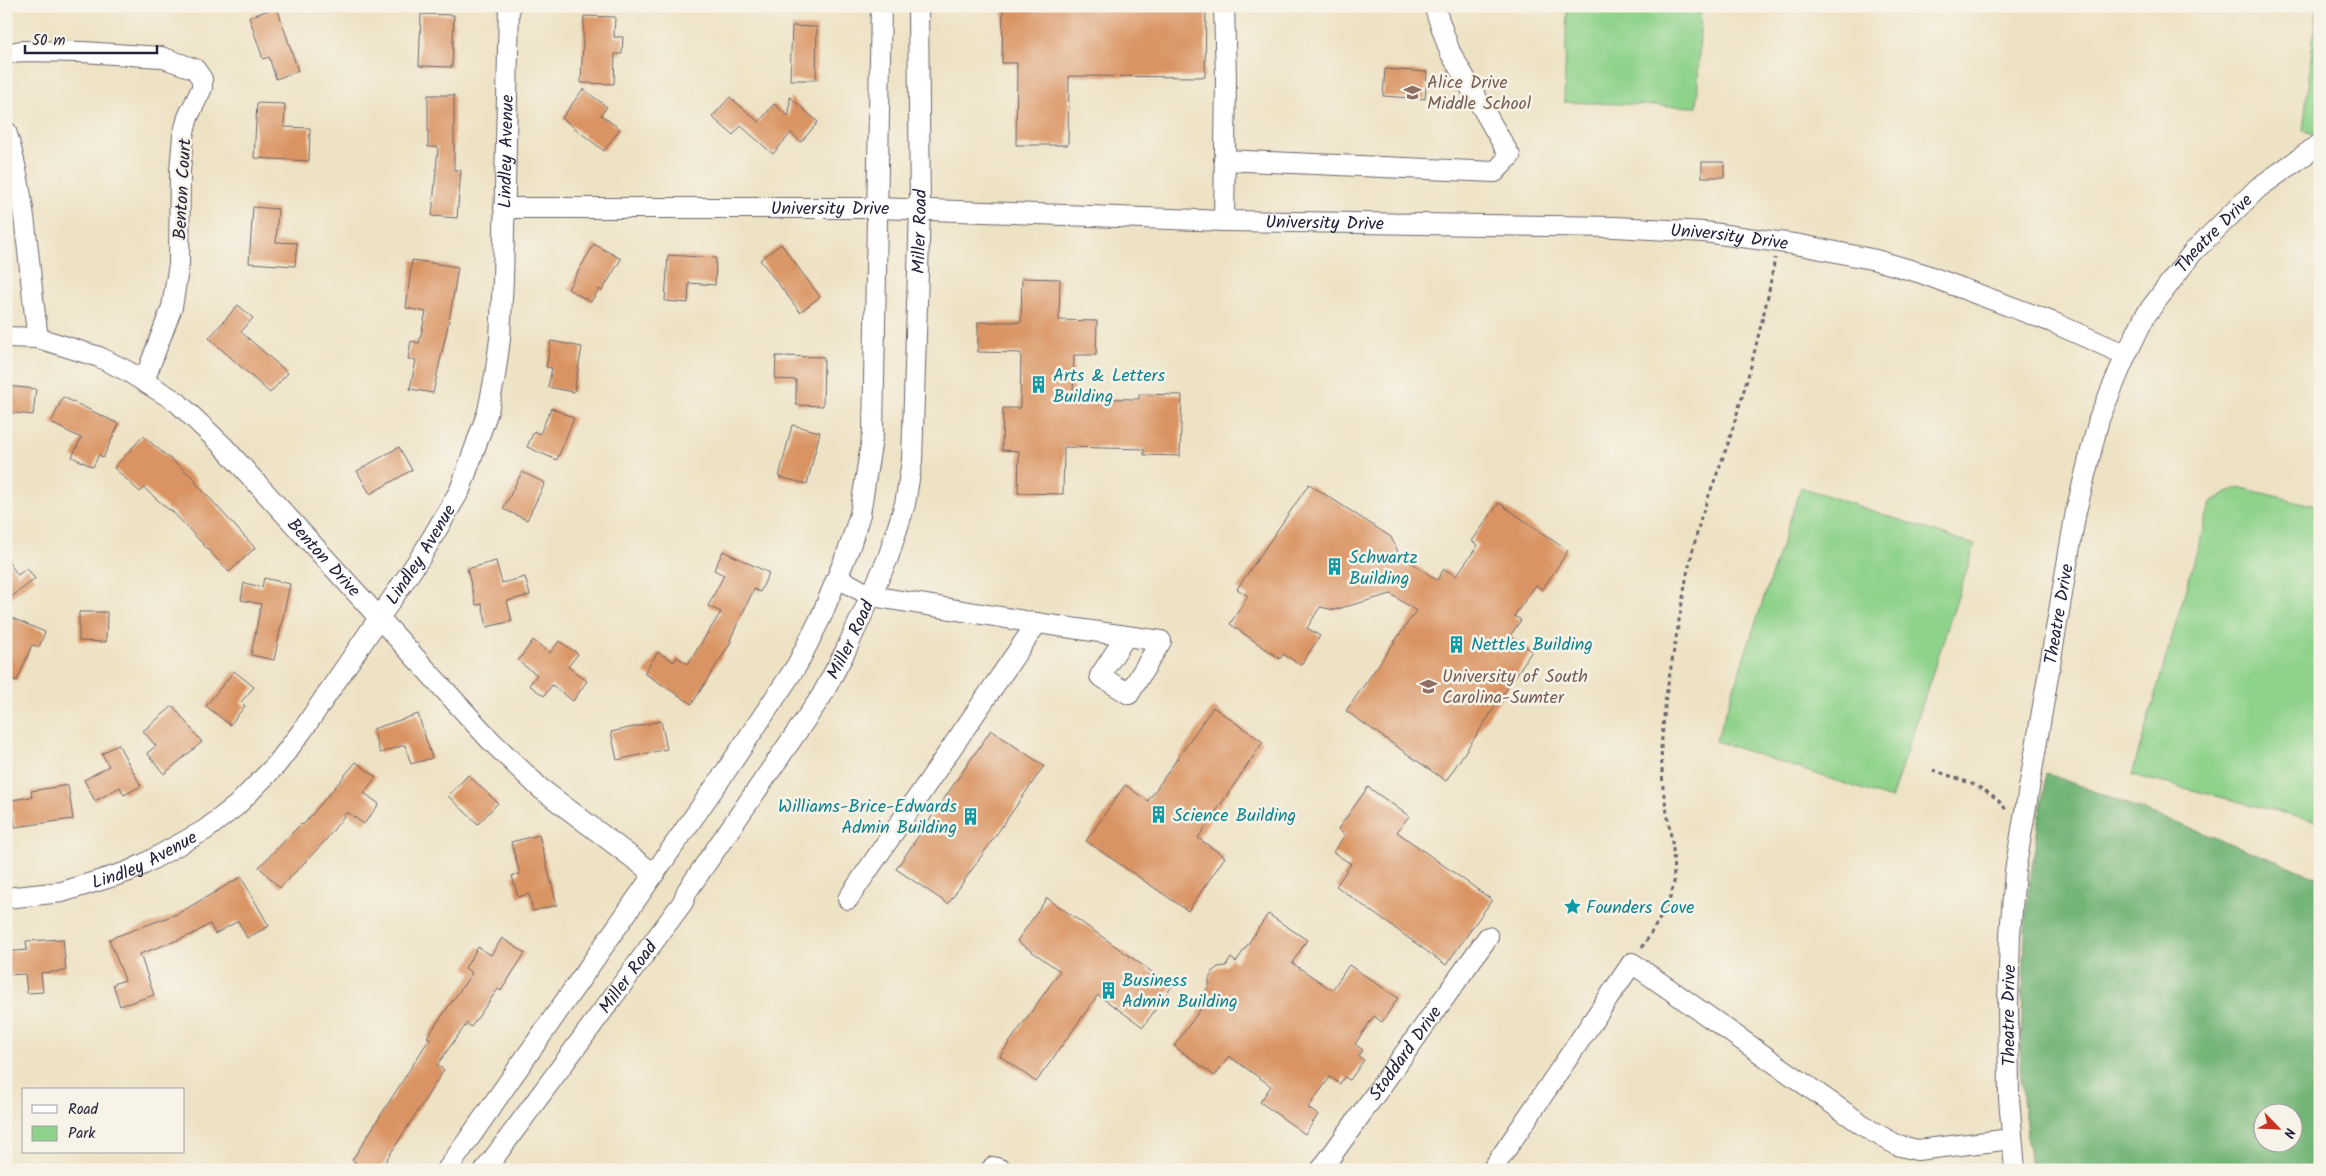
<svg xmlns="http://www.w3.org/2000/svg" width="2326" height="1176" viewBox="0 0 2326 1176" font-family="Kalam,sans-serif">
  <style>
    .green { fill: #8fd38b; stroke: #587a63 }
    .forest { fill: #73b577; stroke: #4a6c59; fill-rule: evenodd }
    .building { fill: #da9463 }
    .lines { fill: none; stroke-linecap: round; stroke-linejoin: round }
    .minor-casing { stroke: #69656b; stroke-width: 22 }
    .path { stroke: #69656b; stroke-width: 3; stroke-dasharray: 4 4; stroke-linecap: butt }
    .minor { stroke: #fff; stroke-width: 20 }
    .labels { text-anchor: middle; stroke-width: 5; stroke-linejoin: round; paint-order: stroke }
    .education-label { font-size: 18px; fill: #785e54; stroke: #f7f3e8; text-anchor: start }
    .street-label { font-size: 18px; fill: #22223b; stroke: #f7f3e8 }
    .culture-label { font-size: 18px; fill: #0d838f; stroke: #f7f3e8; text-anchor: start }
  </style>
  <rect width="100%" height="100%" fill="#f7f3e8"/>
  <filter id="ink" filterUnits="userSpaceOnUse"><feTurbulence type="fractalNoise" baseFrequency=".02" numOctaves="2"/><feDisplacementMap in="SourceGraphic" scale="10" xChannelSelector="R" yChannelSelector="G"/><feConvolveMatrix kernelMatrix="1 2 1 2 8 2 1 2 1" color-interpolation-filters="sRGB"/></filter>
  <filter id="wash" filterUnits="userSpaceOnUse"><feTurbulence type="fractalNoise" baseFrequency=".0096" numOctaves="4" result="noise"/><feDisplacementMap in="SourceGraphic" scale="20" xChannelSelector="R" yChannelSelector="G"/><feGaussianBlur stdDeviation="1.12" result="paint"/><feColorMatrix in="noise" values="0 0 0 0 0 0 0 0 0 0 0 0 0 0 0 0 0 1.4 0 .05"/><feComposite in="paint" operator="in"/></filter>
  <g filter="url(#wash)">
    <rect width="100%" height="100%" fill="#eee2c4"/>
    <g class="green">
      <polygon points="1567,6 1701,6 1697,107 1564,102"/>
      <polygon points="2317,6 2320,6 2320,135 2303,131"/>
      <polygon points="1801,487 1975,545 1891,799 1716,741"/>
      <polygon points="2238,487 2320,507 2320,822 2132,775 2211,502"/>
    </g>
    <path class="forest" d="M2046,773L2320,878V1170H2031L2020,1070L2026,908ZM2264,1114H2294V1144H2264Z"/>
    <g id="blocks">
      <g class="building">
        <polygon points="1003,6 1206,6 1205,77 1069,76 1068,145 1016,145 1017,63 1002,63"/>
        <polygon points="277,7 298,71 276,79 269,57 263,59 249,17"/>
        <polygon points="421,14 454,15 452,67 419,66"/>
        <polygon points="584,16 615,17 614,37 623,37 622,54 615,54 614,84 581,83"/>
        <polygon points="792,26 817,27 816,80 790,80"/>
        <polygon points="1385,69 1427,72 1425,99 1383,96"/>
        <polygon points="583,89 607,107 601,115 620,129 604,151 562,118"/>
        <polygon points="428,95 454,95 454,170 461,170 457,218 432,216 438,147 428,147"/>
        <polygon points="730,97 759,122 774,104 789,117 790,97 818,122 801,142 791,133 773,154 741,126 733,135 712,117"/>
        <polygon points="257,103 285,104 284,127 310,128 309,161 254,158"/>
        <rect x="1702" y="162" width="22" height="15"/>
        <polygon points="253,207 278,209 276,242 297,243 295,266 249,263"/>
        <polygon points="594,244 621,259 602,291 599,289 591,302 568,289"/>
        <polygon points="781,244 820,297 800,312 760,260"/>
        <polygon points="668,255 716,258 715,285 689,283 688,303 665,301"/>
        <polygon points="412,260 458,267 450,316 433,393 410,389 416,360 408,359 411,341 419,343 426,312 406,308"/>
        <polygon points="1022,278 1060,279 1059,320 1097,321 1096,355 1074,355 1073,398 1139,399 1139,394 1182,395 1180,456 1144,455 1144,449 1064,447 1063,494 1018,493 1019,451 1002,450 1003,408 1020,408 1021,353 978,352 978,322 1021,322"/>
        <polygon points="238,305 253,318 241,332 288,373 270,393 209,338"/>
        <polygon points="551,341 582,347 574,392 548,387 552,368 546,367"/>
        <polygon points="776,356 824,357 823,406 796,405 796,380 775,379"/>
        <polygon points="6,386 36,389 33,415 6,412"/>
        <polygon points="63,397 119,424 103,458 99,454 93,467 72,457 81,438 51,423"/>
        <polygon points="551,408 574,418 557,460 527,447 534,431 540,434"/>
        <polygon points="792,425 820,432 807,484 779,477"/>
        <polygon points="143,436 196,480 195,482 255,548 229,572 170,509 169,510 144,488 140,492 114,468"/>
        <polygon points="399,447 412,470 370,494 357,471"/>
        <polygon points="522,472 545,483 527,520 503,509"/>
        <polygon points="1309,484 1391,537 1399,554 1437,580 1444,569 1456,576 1478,545 1472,541 1499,503 1568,551 1542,590 1536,585 1514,616 1521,620 1510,636 1532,651 1446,781 1346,711 1416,611 1391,594 1334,610 1320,607 1307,628 1320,636 1301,665 1283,654 1280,659 1230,624 1248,596 1237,589"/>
        <polygon points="723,551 769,573 760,592 754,589 730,640 731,642 692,704 644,673 658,652 674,662 677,657 688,664 721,612 708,606 724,575 714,570"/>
        <polygon points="6,559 18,575 27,568 35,579 6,601"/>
        <polygon points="496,561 502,583 525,577 530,595 507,601 512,621 487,627 482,604 476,605 467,569"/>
        <polygon points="264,578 290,584 274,660 251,655 261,604 241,600 244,583 262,587"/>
        <polygon points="79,612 107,612 106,642 79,641"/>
        <polygon points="12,618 45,632 39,647 32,645 17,681 6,677 6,633"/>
        <polygon points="533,640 550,653 559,641 578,654 568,667 587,681 573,701 552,685 544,696 529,685 537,675 518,661"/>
        <polygon points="234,671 254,687 241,702 245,706 230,725 206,706"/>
        <polygon points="173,706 202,742 164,774 147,753 156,746 143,731"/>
        <polygon points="1213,707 1263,742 1198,838 1225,857 1188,911 1086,841 1125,785 1148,801"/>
        <polygon points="418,714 432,758 411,764 405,745 380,753 373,729"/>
        <polygon points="661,721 667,749 617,760 611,732"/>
        <polygon points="991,730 1044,766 948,904 896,869"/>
        <polygon points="118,744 141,786 124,795 120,787 95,801 84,780 109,766 102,754"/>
        <polygon points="356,762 376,777 364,793 379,804 364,824 347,812 325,841 280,888 259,867 301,824 303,825"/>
        <polygon points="468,775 498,803 478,824 448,796"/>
        <polygon points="68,785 73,819 15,827 11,800 32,797 31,791"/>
        <polygon points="1368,787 1409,816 1397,832 1492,900 1446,965 1336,886 1351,864 1333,852 1345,835 1338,829"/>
        <polygon points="539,835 557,905 533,911 529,894 518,897 512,876 520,874 511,842"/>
        <polygon points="241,877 269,926 247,938 238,921 215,934 210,924 191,935 140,954 154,995 120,1006 113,984 125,980 109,939 177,914"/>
        <polygon points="1047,898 1172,986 1143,1027 1098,995 1036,1082 1000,1056 1060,971 1017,941"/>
        <polygon points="1268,914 1307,940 1292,963 1332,990 1349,965 1398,998 1382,1022 1374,1016 1355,1044 1363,1050 1358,1056 1364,1060 1350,1080 1344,1077 1340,1084 1330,1077 1308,1108 1318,1115 1305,1134 1260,1102 1271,1086 1229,1056 1215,1076 1174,1046 1208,999 1202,996 1209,986 1209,979 1213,971 1218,967 1226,966 1231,958 1236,962"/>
        <polygon points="502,938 525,953 501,991 498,989 471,1027 467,1023 437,1065 444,1070 380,1170 367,1170 352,1160 430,1038 427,1037 472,973 465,968 478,947 491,955"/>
        <polygon points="63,939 66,971 41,973 43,992 27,993 25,974 7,975 6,952 27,950 26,941"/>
      </g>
    </g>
  </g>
  <g filter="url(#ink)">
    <use href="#blocks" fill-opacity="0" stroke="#69656b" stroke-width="1"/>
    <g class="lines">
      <defs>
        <g id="minor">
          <polyline points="1224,6 1226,78 1224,221"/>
          <polyline points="6,54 21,51 82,52 161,57 195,69 202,79 202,88 188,117 183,136 180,171 179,264 172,307 144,381"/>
          <path d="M6,131C27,197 28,270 38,338"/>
          <polyline points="1224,160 1495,172 1510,156 1450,52 1434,6"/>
          <path id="s1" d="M504,208H878L1224,221L1615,227L1704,232L1801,245L1876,260L1921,273L2052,322L2126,355"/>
          <path id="s2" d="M6,337L38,338L99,357L127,371L177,402L223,446L491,741L540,788L654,874"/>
          <polyline points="838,578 871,596 1037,623 1161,641 1129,694 1100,676 1126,636"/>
          <path id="s3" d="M6,898L62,892L127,872L144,864L205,830L236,806L277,764L302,731L422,555L460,490L488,411L495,376L500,339L503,279L509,6"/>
          <polyline points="848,899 1037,623"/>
          <polyline points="447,1170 728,768 797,665 821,617 850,546 860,514 873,432 881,6"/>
          <path id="s4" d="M485,1170L683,902L687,891L821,697L846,650L888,558L905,504L912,461L920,209L918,6"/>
          <polyline points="992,1170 993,1167 1002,1170"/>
          <path id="s5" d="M1321,1170L1488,937"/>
          <polyline points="1492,1170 1632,963 1870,1130 1897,1145 1917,1150 2012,1139"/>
          <path id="s6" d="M2015,1170L2009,1098L2008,1004L2010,935L2015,871L2076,511L2099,419L2126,355L2145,316L2193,252L2258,188L2320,144"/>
        </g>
      </defs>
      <use href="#minor" class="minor-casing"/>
      <g class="path">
        <path d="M1933,770C1957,779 1994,787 2007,812"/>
        <polyline points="1642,948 1668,905 1674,884 1673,848 1663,789 1661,748 1666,696 1687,574 1701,517 1729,441 1751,366 1768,296 1775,258"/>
      </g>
      <use href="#minor" class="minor"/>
    </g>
  </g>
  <defs>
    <symbol id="school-bare" viewBox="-9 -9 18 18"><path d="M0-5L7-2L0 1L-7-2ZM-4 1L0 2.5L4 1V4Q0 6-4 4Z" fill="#8d6e63" stroke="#f7f3e8" stroke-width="2.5" paint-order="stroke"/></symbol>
    <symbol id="building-bare" viewBox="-9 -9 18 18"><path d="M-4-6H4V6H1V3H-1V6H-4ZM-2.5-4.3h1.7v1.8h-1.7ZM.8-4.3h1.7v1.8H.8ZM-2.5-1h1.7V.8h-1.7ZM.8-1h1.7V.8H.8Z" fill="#0f9aa8" stroke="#f7f3e8" stroke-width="2.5" paint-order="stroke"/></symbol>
    <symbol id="university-bare" viewBox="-9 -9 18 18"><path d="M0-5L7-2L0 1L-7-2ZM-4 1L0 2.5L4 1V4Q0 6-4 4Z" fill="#8d6e63" stroke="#f7f3e8" stroke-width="2.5" paint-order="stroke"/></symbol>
    <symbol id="sight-bare" viewBox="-9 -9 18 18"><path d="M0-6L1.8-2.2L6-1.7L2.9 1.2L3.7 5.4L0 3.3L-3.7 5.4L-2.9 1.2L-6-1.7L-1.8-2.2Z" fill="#0f9aa8" stroke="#f7f3e8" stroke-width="2.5" paint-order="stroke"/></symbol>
  </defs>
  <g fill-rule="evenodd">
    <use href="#school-bare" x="1400" y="80" width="25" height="25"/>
    <use href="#building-bare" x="1026" y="372" width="25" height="25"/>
    <use href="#building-bare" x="1322" y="554" width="25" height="25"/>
    <use href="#building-bare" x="1444" y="632" width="25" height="25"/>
    <use href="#university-bare" x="1416" y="674" width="25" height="25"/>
    <use href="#building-bare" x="1146" y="802" width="25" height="25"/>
    <use href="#building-bare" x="958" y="804" width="25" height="25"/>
    <use href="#sight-bare" x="1560" y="894" width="25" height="25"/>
    <use href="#building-bare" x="1096" y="978" width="25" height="25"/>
  </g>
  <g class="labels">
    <g class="education-label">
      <text x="1427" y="88">Alice Drive<tspan x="1427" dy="21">Middle School</tspan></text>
      <text x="1442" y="682">University of South<tspan x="1442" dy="21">Carolina-Sumter</tspan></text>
    </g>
    <g class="street-label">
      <text dy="6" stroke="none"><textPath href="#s3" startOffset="985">Lindley Avenue</textPath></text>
      <text transform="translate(182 189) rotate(-87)" y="6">Benton Court</text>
      <text dy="6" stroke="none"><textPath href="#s1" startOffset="326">University Drive</textPath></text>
      <text dy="6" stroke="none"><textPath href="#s1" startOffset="821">University Drive</textPath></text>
      <text dy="6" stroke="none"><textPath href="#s4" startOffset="1065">Miller Road</textPath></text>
      <text dy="6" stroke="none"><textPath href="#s6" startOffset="980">Theatre Drive</textPath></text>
      <text dy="6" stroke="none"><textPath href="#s1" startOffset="1226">University Drive</textPath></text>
      <text dy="6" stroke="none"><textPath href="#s3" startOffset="565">Lindley Avenue</textPath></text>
      <text dy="6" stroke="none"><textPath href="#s2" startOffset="400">Benton Drive</textPath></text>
      <text dy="6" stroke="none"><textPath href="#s6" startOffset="560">Theatre Drive</textPath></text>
      <text dy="6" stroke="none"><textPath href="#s4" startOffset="645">Miller Road</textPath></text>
      <text dy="6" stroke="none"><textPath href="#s3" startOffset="145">Lindley Avenue</textPath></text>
      <text dy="6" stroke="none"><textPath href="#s4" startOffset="240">Miller Road</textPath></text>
      <text dy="6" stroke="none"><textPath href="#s6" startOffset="155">Theatre Drive</textPath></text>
      <text dy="6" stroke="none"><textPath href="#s5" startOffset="144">Stoddard Drive</textPath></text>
    </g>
    <g class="culture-label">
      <text x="1053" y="381">Arts &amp; Letters<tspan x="1053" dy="21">Building</tspan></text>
      <text x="1349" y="563">Schwartz<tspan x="1349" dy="21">Building</tspan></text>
      <text x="1471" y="650">Nettles Building</text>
      <text x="957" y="812" text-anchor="end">Williams-Brice-Edwards<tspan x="957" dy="21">Admin Building</tspan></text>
      <text x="1173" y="821">Science Building</text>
      <text x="1586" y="913">Founders Cove</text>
      <text x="1122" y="986">Business<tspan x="1122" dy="21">Admin Building</tspan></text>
    </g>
  </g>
  <rect width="2326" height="1176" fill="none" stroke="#f7f3e8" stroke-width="25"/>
  <rect x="22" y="1088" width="162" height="65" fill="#f7f3e8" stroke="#a29fa3"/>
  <rect x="32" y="1105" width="25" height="8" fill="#ffffff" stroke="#a29fa3"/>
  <text x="68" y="1114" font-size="15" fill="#22223b">Road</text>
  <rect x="32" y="1126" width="25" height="15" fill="#8fd38b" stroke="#a29fa3"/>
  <text x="68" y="1138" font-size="15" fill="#22223b">Park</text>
  <g transform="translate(2278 1128) rotate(114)"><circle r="24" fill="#f7f3e8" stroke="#a29fa3"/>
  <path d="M0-4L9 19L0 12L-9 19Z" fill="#c8321e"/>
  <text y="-8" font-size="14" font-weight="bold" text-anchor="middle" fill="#22223b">N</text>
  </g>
  <path d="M25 45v8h132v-8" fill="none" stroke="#22223b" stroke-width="2.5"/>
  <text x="32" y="45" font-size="15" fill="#22223b" stroke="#f7f3e8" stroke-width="4" paint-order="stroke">50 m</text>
</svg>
